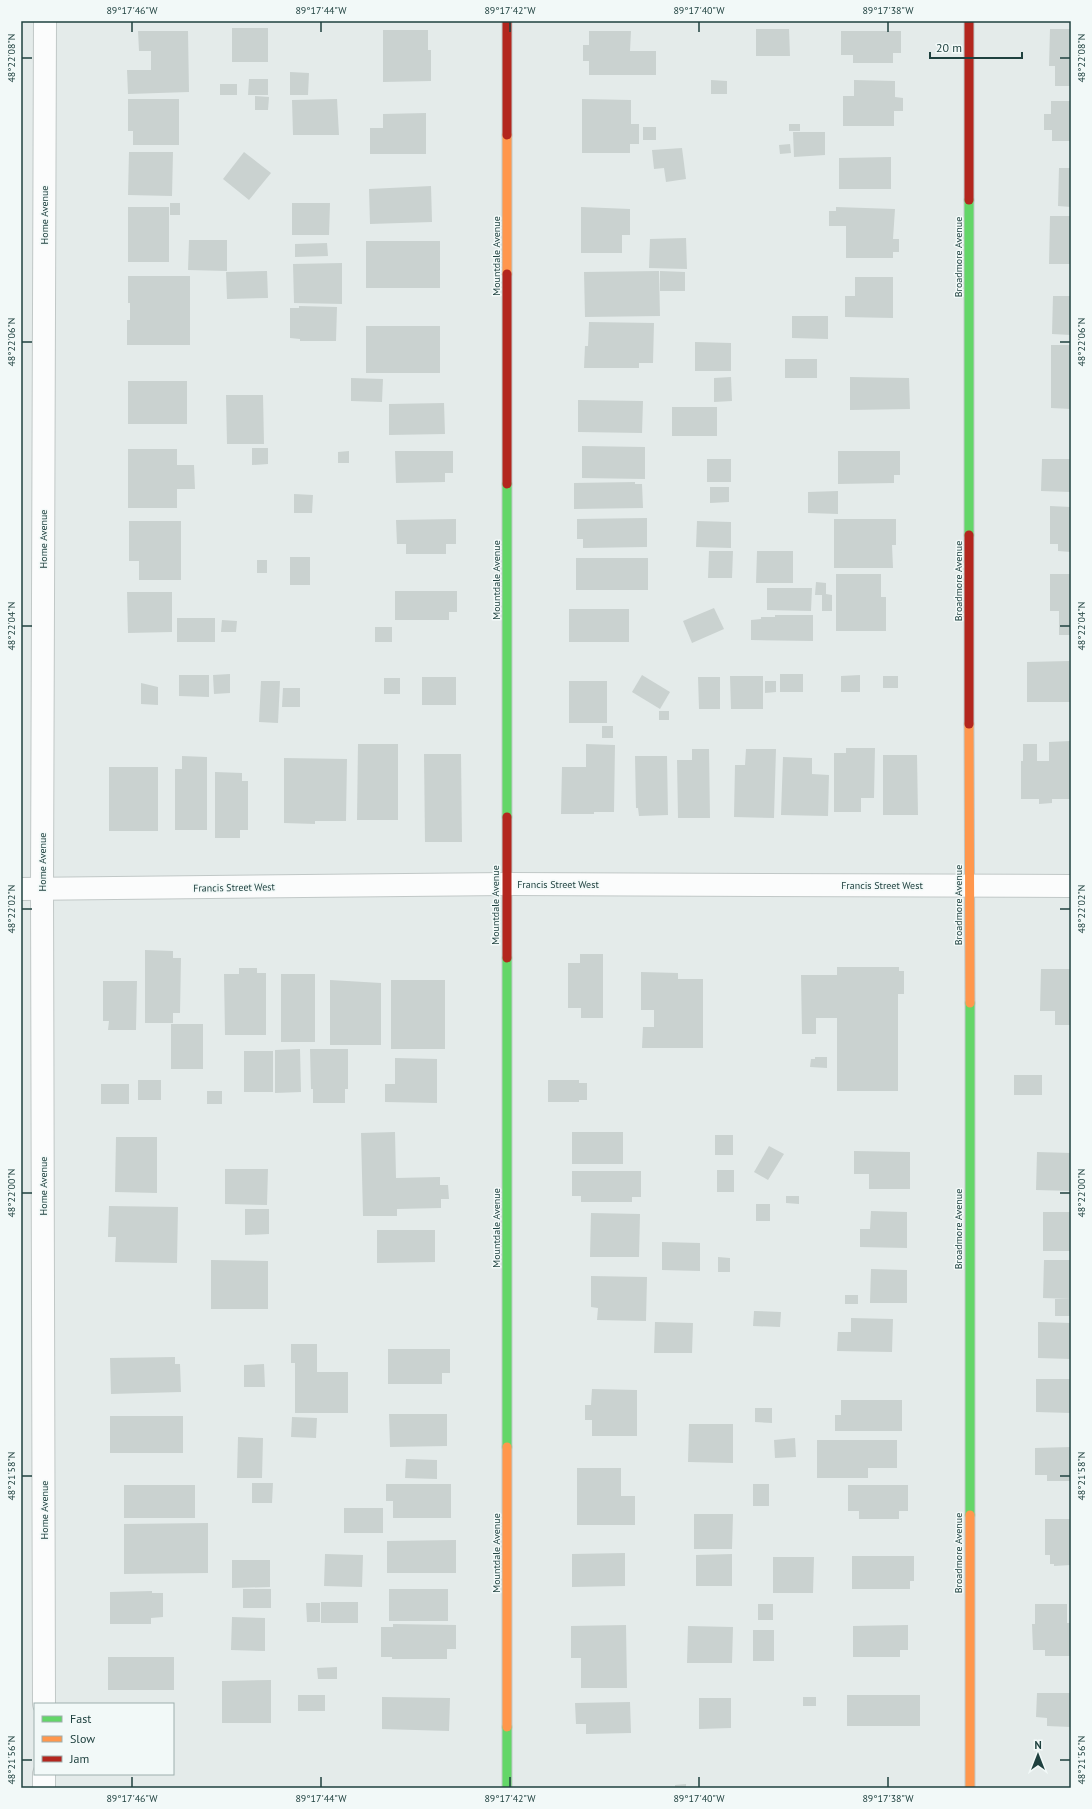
<svg xmlns="http://www.w3.org/2000/svg" width="1092" height="1809" viewBox="0 0 1092 1809" font-family="'PT Sans',sans-serif">
  <style>
    .building { fill: #cad2d0 }
    .lines { fill: none; stroke-linecap: round; stroke-linejoin: round }
    .street-casing { stroke: #c1c8c7; stroke-width: 24 }
    .fast-casing { stroke: #bfc9c7; stroke-width: 11 }
    .slow-casing { stroke: #bfc9c7; stroke-width: 11 }
    .jam-casing { stroke: #bfc9c7; stroke-width: 11 }
    .street { stroke: #fbfcfc; stroke-width: 22 }
    .fast { stroke: #63d668; stroke-width: 9 }
    .slow { stroke: #ff974d; stroke-width: 9 }
    .jam { stroke: #b3261e; stroke-width: 9 }
    .ticks { fill: none; stroke: #1f413f; stroke-width: 1.5 }
    .labels { text-anchor: middle; stroke-width: 3; stroke-linejoin: round; paint-order: stroke }
    .street-label { font-size: 10px; fill: #1f413f; stroke: #f2f9f8 }
    .neatline { fill: none; stroke: #1f413f; stroke-width: 1.5 }
    .ticks-label { font-size: 10px; text-anchor: middle; fill: #1f413f }
  </style>
  <rect width="100%" height="100%" fill="#e4ebea"/>
  <g class="building">
    <rect x="232" y="28" width="36" height="34"/>
    <polygon points="756,29 789,29 790,56 756,56"/>
    <polygon points="1050,29 1071,29 1071,86 1055,86 1055,66 1049,66"/>
    <polygon points="383,30 428,30 428,50 431,50 431,81 383,82"/>
    <polygon points="138,31 188,31 189,92 128,94 127,70 151,70 151,51 139,51"/>
    <polygon points="589,31 631,31 630,51 656,51 656,75 589,75 589,61 583,61 583,45 589,45"/>
    <polygon points="841,31 901,31 901,53 893,53 893,63 853,63 853,55 841,55"/>
    <polygon points="290,72 309,73 308,95 290,95"/>
    <polygon points="249,79 268,79 268,95 248,95"/>
    <polygon points="711,80 727,81 727,94 711,94"/>
    <polygon points="854,80 895,81 895,97 903,98 903,111 894,111 894,126 843,126 843,96 854,96"/>
    <rect x="220" y="84" width="17" height="11"/>
    <polygon points="255,96 269,97 268,110 255,110"/>
    <polygon points="128,99 179,99 179,145 133,145 133,131 128,131"/>
    <polygon points="337,99 339,135 293,135 292,100"/>
    <polygon points="582,99 631,100 631,124 639,124 639,144 630,144 630,153 582,153"/>
    <polygon points="1051,101 1071,101 1071,141 1052,141 1052,130 1044,130 1044,114 1051,114"/>
    <polygon points="426,113 426,154 370,154 370,128 383,128 383,114"/>
    <rect x="789" y="124" width="11" height="7"/>
    <rect x="643" y="127" width="13" height="13"/>
    <polygon points="793,132 825,132 825,155 794,157"/>
    <polygon points="790,144 791,153 780,154 779,145"/>
    <polygon points="682,148 686,179 666,182 664,168 654,169 652,150"/>
    <polygon points="129,152 173,152 172,196 128,195"/>
    <polygon points="244,152 271,173 249,200 223,179"/>
    <polygon points="891,157 891,189 839,189 839,158"/>
    <polygon points="1059,168 1071,168 1071,207 1058,206"/>
    <polygon points="431,186 432,222 370,224 369,189"/>
    <rect x="170" y="203" width="10" height="12"/>
    <polygon points="292,203 330,203 329,235 292,235"/>
    <rect x="128" y="207" width="41" height="55"/>
    <polygon points="581,207 630,209 630,235 622,235 622,253 581,253"/>
    <polygon points="836,207 895,209 893,239 899,239 899,252 893,252 893,258 846,258 846,226 829,226 829,211 836,211"/>
    <polygon points="1050,216 1071,216 1071,264 1049,264"/>
    <polygon points="686,238 687,269 649,268 650,239"/>
    <polygon points="189,240 227,240 227,271 188,270"/>
    <rect x="366" y="241" width="74" height="47"/>
    <polygon points="327,243 328,256 295,257 295,244"/>
    <polygon points="342,263 342,304 294,303 293,264"/>
    <polygon points="267,271 268,298 227,299 226,272"/>
    <polygon points="659,271 660,316 585,317 584,272"/>
    <polygon points="660,271 685,272 685,291 660,291"/>
    <polygon points="128,276 190,276 190,345 127,345 127,320 130,320 130,303 128,303"/>
    <polygon points="855,277 893,277 893,318 845,317 845,296 855,296"/>
    <polygon points="1053,296 1071,296 1071,335 1052,334"/>
    <polygon points="299,306 337,307 336,341 300,341 300,339 290,338 290,308 299,308"/>
    <polygon points="792,316 828,316 828,339 792,338"/>
    <polygon points="589,322 654,323 653,363 639,363 639,368 584,368 585,346 588,346"/>
    <rect x="366" y="326" width="74" height="47"/>
    <polygon points="695,342 731,343 731,371 695,371"/>
    <polygon points="1051,345 1071,345 1071,409 1051,408"/>
    <rect x="785" y="359" width="32" height="19"/>
    <polygon points="731,377 732,401 714,402 714,378"/>
    <polygon points="850,377 909,378 910,409 850,410"/>
    <polygon points="351,378 383,379 382,402 351,401"/>
    <rect x="128" y="381" width="59" height="43"/>
    <polygon points="226,395 263,395 264,444 227,444"/>
    <polygon points="578,400 643,401 642,433 578,432"/>
    <polygon points="444,403 445,434 389,435 389,404"/>
    <rect x="672" y="407" width="45" height="29"/>
    <polygon points="582,446 645,447 645,479 582,478"/>
    <polygon points="252,448 268,448 268,464 252,465"/>
    <polygon points="128,449 177,449 177,465 194,465 195,489 177,489 177,508 128,508"/>
    <polygon points="349,451 349,463 338,463 338,452"/>
    <polygon points="395,451 453,451 453,473 445,473 445,482 396,483"/>
    <polygon points="838,451 900,451 900,475 894,475 894,483 838,484"/>
    <rect x="707" y="459" width="24" height="23"/>
    <polygon points="1042,459 1071,459 1071,492 1041,491"/>
    <polygon points="635,482 635,484 642,484 643,508 574,509 574,483"/>
    <polygon points="710,487 729,487 729,502 710,503"/>
    <polygon points="838,491 838,514 808,513 808,492"/>
    <polygon points="294,494 313,495 312,513 294,513"/>
    <polygon points="1050,506 1071,507 1071,552 1058,551 1058,544 1050,544"/>
    <polygon points="647,518 647,547 583,548 583,539 577,539 577,519"/>
    <polygon points="456,519 456,544 446,544 446,554 406,554 406,544 397,544 396,520"/>
    <polygon points="834,519 896,519 896,545 892,545 893,568 834,568"/>
    <polygon points="129,521 181,521 181,580 139,580 139,561 129,561"/>
    <polygon points="697,521 731,522 731,548 696,547"/>
    <polygon points="709,551 733,551 732,578 708,578"/>
    <polygon points="757,551 793,551 793,583 756,583"/>
    <rect x="290" y="557" width="20" height="28"/>
    <rect x="576" y="558" width="72" height="32"/>
    <rect x="257" y="560" width="10" height="13"/>
    <polygon points="836,574 881,574 881,597 886,597 886,631 836,631"/>
    <polygon points="1050,574 1071,574 1071,635 1059,635 1059,611 1050,611"/>
    <polygon points="816,582 826,583 826,594 832,595 832,611 822,611 822,595 815,595"/>
    <polygon points="767,588 812,588 811,611 767,610"/>
    <polygon points="395,591 457,591 457,612 449,612 449,620 395,620"/>
    <polygon points="127,592 172,592 172,632 128,633"/>
    <polygon points="714,608 724,629 692,643 683,621"/>
    <rect x="569" y="609" width="60" height="33"/>
    <polygon points="775,615 813,615 813,641 751,640 751,620 761,619 761,617 775,617"/>
    <rect x="177" y="618" width="38" height="24"/>
    <polygon points="222,620 237,621 236,632 221,632"/>
    <rect x="375" y="627" width="17" height="15"/>
    <polygon points="1069,661 1070,702 1027,702 1027,662"/>
    <polygon points="230,674 230,693 214,694 213,675"/>
    <rect x="780" y="674" width="23" height="18"/>
    <polygon points="179,675 209,675 209,697 179,696"/>
    <polygon points="642,675 670,692 660,709 632,692"/>
    <polygon points="860,675 860,692 841,692 841,676"/>
    <polygon points="730,676 763,676 763,709 731,709"/>
    <rect x="883" y="676" width="15" height="12"/>
    <rect x="422" y="677" width="34" height="28"/>
    <polygon points="698,677 720,677 720,709 699,709"/>
    <rect x="384" y="678" width="16" height="16"/>
    <polygon points="261,681 280,681 278,723 259,722"/>
    <rect x="569" y="681" width="38" height="42"/>
    <polygon points="765,681 776,681 776,692 765,693"/>
    <polygon points="141,683 158,687 158,705 141,704"/>
    <polygon points="283,688 300,688 300,707 282,707"/>
    <rect x="659" y="711" width="10" height="9"/>
    <rect x="602" y="726" width="11" height="12"/>
    <polygon points="1070,741 1070,799 1052,799 1052,803 1039,804 1039,799 1021,799 1021,761 1023,761 1023,744 1037,744 1037,761 1049,761 1049,742"/>
    <polygon points="358,744 398,744 398,820 357,820"/>
    <polygon points="586,744 615,745 614,812 594,812 594,814 561,814 562,767 586,767"/>
    <polygon points="846,748 875,748 874,798 861,798 861,812 834,812 834,753 846,753"/>
    <polygon points="692,749 709,749 710,818 678,818 677,760 692,760"/>
    <polygon points="746,749 776,749 774,818 734,817 735,765 745,765"/>
    <polygon points="424,754 461,754 462,842 425,842"/>
    <polygon points="883,755 917,755 918,815 883,815"/>
    <polygon points="182,756 207,757 207,830 175,830 175,769 182,769"/>
    <polygon points="635,756 667,756 668,815 639,816 638,808 636,808"/>
    <polygon points="783,757 812,758 812,774 829,775 828,816 781,815"/>
    <polygon points="284,758 347,759 346,821 315,821 315,824 284,823"/>
    <rect x="109" y="767" width="49" height="64"/>
    <polygon points="215,772 242,773 242,781 248,781 248,830 240,830 240,838 215,838"/>
    <polygon points="145,950 173,951 173,958 181,958 180,1013 173,1013 173,1023 145,1023"/>
    <polygon points="580,954 603,954 603,1018 581,1018 581,1008 568,1008 568,963 580,963"/>
    <polygon points="837,967 899,967 899,971 904,971 904,994 898,994 898,1091 837,1091 837,1018 816,1018 816,1034 802,1034 801,975 837,975"/>
    <polygon points="239,968 257,968 257,973 266,973 266,1035 225,1035 224,974 239,974"/>
    <polygon points="1041,969 1071,969 1071,1025 1055,1025 1055,1011 1040,1011"/>
    <polygon points="641,972 678,973 678,979 703,979 703,1048 642,1048 643,1027 654,1027 654,1010 641,1010"/>
    <rect x="281" y="974" width="34" height="68"/>
    <polygon points="330,980 381,983 381,1045 330,1045"/>
    <rect x="391" y="980" width="54" height="69"/>
    <polygon points="103,981 137,981 136,1030 108,1030 109,1021 103,1021"/>
    <rect x="171" y="1024" width="32" height="45"/>
    <polygon points="300,1049 301,1092 275,1093 275,1050"/>
    <polygon points="310,1049 348,1049 348,1089 345,1089 345,1103 313,1103 313,1089 311,1089"/>
    <rect x="244" y="1051" width="29" height="41"/>
    <polygon points="815,1057 827,1057 827,1068 810,1067 811,1059 815,1059"/>
    <polygon points="395,1058 437,1059 437,1103 385,1102 385,1084 395,1084"/>
    <rect x="1014" y="1075" width="28" height="20"/>
    <rect x="138" y="1080" width="23" height="20"/>
    <polygon points="548,1080 579,1080 579,1083 587,1083 587,1100 579,1100 579,1102 548,1102"/>
    <rect x="101" y="1084" width="28" height="20"/>
    <rect x="207" y="1091" width="15" height="13"/>
    <polygon points="395,1132 396,1178 440,1177 440,1185 448,1185 449,1199 441,1199 441,1208 397,1209 397,1216 363,1216 361,1133"/>
    <rect x="572" y="1132" width="51" height="32"/>
    <rect x="715" y="1135" width="18" height="20"/>
    <polygon points="116,1137 157,1137 157,1193 115,1192"/>
    <polygon points="769,1146 784,1154 768,1180 754,1172"/>
    <polygon points="854,1151 910,1152 910,1189 869,1189 869,1174 854,1174"/>
    <polygon points="1037,1152 1071,1153 1071,1191 1036,1190"/>
    <polygon points="225,1169 268,1169 267,1205 225,1204"/>
    <rect x="717" y="1170" width="17" height="22"/>
    <polygon points="572,1171 641,1171 641,1197 632,1197 632,1202 581,1202 581,1196 572,1196"/>
    <polygon points="786,1196 799,1196 799,1204 786,1203"/>
    <rect x="756" y="1204" width="14" height="17"/>
    <polygon points="109,1206 178,1207 177,1263 115,1262 116,1237 108,1237"/>
    <polygon points="245,1209 269,1209 269,1234 245,1235"/>
    <polygon points="871,1211 907,1212 907,1248 860,1247 860,1229 870,1229"/>
    <rect x="1043" y="1212" width="28" height="39"/>
    <polygon points="591,1213 640,1214 639,1257 590,1257"/>
    <polygon points="377,1230 435,1230 435,1262 377,1263"/>
    <polygon points="662,1242 700,1243 700,1271 662,1270"/>
    <polygon points="718,1257 730,1258 730,1272 718,1272"/>
    <polygon points="211,1260 268,1261 268,1309 211,1309"/>
    <polygon points="1044,1260 1071,1260 1071,1299 1043,1298"/>
    <polygon points="871,1269 907,1270 907,1303 870,1303"/>
    <polygon points="591,1276 647,1277 646,1321 597,1320 598,1308 591,1307"/>
    <rect x="845" y="1295" width="13" height="9"/>
    <rect x="1055" y="1299" width="16" height="17"/>
    <polygon points="754,1311 781,1312 780,1327 753,1326"/>
    <polygon points="851,1318 893,1319 892,1352 837,1351 838,1332 851,1332"/>
    <polygon points="655,1322 693,1323 692,1353 654,1353"/>
    <polygon points="1038,1322 1071,1323 1071,1359 1038,1358"/>
    <polygon points="291,1344 317,1344 317,1372 348,1372 348,1413 295,1413 295,1363 291,1363"/>
    <polygon points="388,1349 450,1349 450,1373 442,1373 442,1384 388,1384"/>
    <polygon points="175,1357 175,1364 180,1364 181,1392 111,1394 110,1358"/>
    <polygon points="264,1364 265,1387 244,1387 244,1365"/>
    <polygon points="1036,1379 1071,1379 1071,1413 1036,1412"/>
    <polygon points="592,1389 637,1390 637,1436 592,1436 592,1420 585,1420 585,1405 591,1405"/>
    <polygon points="841,1400 902,1400 902,1431 835,1431 835,1415 841,1415"/>
    <polygon points="755,1408 772,1408 772,1423 755,1422"/>
    <polygon points="389,1414 447,1414 447,1446 390,1447"/>
    <rect x="110" y="1416" width="73" height="37"/>
    <polygon points="292,1417 317,1418 316,1438 291,1437"/>
    <polygon points="689,1424 733,1424 733,1463 688,1462"/>
    <polygon points="238,1437 263,1438 262,1478 237,1478"/>
    <polygon points="795,1438 796,1457 775,1458 774,1440"/>
    <polygon points="817,1440 897,1440 897,1468 868,1468 868,1478 817,1478"/>
    <polygon points="1071,1447 1071,1481 1047,1481 1047,1475 1035,1475 1035,1448"/>
    <polygon points="406,1459 437,1460 437,1479 405,1478"/>
    <polygon points="577,1468 621,1468 621,1496 635,1496 635,1525 577,1525"/>
    <polygon points="252,1483 273,1483 272,1503 252,1503"/>
    <polygon points="386,1484 451,1484 451,1518 393,1518 393,1501 386,1501"/>
    <rect x="753" y="1484" width="16" height="22"/>
    <rect x="124" y="1485" width="71" height="33"/>
    <polygon points="848,1485 908,1485 908,1511 899,1511 899,1519 859,1519 859,1511 848,1511"/>
    <rect x="344" y="1508" width="39" height="25"/>
    <polygon points="694,1514 733,1514 732,1549 694,1549"/>
    <polygon points="1045,1519 1071,1519 1071,1565 1054,1566 1054,1564 1050,1564 1050,1555 1045,1555"/>
    <polygon points="208,1523 208,1573 124,1574 124,1524"/>
    <polygon points="456,1540 456,1573 387,1573 387,1541"/>
    <polygon points="625,1553 625,1586 572,1587 572,1554"/>
    <polygon points="325,1554 363,1555 362,1587 324,1586"/>
    <polygon points="732,1554 732,1586 696,1586 696,1555"/>
    <polygon points="852,1556 914,1556 914,1581 910,1581 910,1589 852,1589"/>
    <polygon points="773,1557 814,1557 813,1593 773,1593"/>
    <polygon points="232,1560 270,1560 270,1587 232,1588"/>
    <rect x="243" y="1589" width="28" height="19"/>
    <rect x="389" y="1589" width="59" height="32"/>
    <polygon points="152,1591 152,1593 163,1593 163,1617 151,1618 151,1624 110,1624 110,1592"/>
    <rect x="321" y="1602" width="37" height="21"/>
    <polygon points="306,1603 320,1603 320,1622 307,1622"/>
    <rect x="758" y="1604" width="15" height="16"/>
    <polygon points="1035,1604 1067,1604 1067,1623 1071,1623 1071,1656 1045,1656 1045,1650 1033,1650 1032,1624 1035,1624"/>
    <polygon points="232,1617 265,1618 265,1651 231,1650"/>
    <polygon points="393,1624 456,1625 456,1649 447,1649 447,1659 392,1659 392,1657 381,1657 381,1627 393,1627"/>
    <polygon points="626,1625 627,1688 581,1688 581,1658 571,1658 571,1626"/>
    <polygon points="908,1625 908,1650 900,1650 900,1657 853,1657 853,1626"/>
    <polygon points="688,1626 733,1627 732,1663 687,1663"/>
    <rect x="753" y="1630" width="21" height="31"/>
    <rect x="108" y="1657" width="66" height="33"/>
    <polygon points="337,1667 337,1679 318,1679 317,1668"/>
    <polygon points="271,1680 271,1723 222,1723 222,1681"/>
    <polygon points="1037,1693 1071,1693 1071,1727 1047,1726 1047,1718 1036,1717"/>
    <rect x="298" y="1695" width="27" height="16"/>
    <rect x="847" y="1695" width="73" height="31"/>
    <polygon points="382,1697 450,1698 449,1731 382,1729"/>
    <rect x="803" y="1697" width="13" height="9"/>
    <polygon points="699,1698 731,1698 731,1728 699,1729"/>
    <polygon points="630,1702 631,1733 586,1734 586,1724 576,1724 575,1703"/>
    <polygon points="686,1784 686,1788 675,1788 675,1785"/>
  </g>
  <g class="lines">
    <defs>
      <g id="street">
        <polyline points="21,889 506,884 1071,886"/>
        <polyline points="44,1704 42,889 45,21"/>
        <polyline points="44,1774 44,1788"/>
      </g>
      <g id="fast">
        <polyline points="969,200 969,535"/>
        <polyline points="507,484 507,817"/>
        <polyline points="507,958 507,1447"/>
        <polyline points="970,1003 970,1515"/>
        <polyline points="507,1727 507,1788"/>
      </g>
      <g id="slow">
        <polyline points="507,135 507,274"/>
        <polyline points="969,724 970,1003"/>
        <polyline points="507,1447 507,1727"/>
        <polyline points="970,1515 970,1788"/>
      </g>
      <g id="jam">
        <polyline points="507,21 507,135"/>
        <polyline points="969,21 969,200"/>
        <polyline points="507,274 507,484"/>
        <polyline points="969,535 969,724"/>
        <polyline points="507,817 507,958"/>
      </g>
    </defs>
    <use href="#street" class="street-casing"/>
    <use href="#fast" class="fast-casing"/>
    <use href="#slow" class="slow-casing"/>
    <use href="#jam" class="jam-casing"/>
    <use href="#street" class="street"/>
    <use href="#fast" class="fast"/>
    <use href="#slow" class="slow"/>
    <use href="#jam" class="jam"/>
  </g>
  <path class="ticks" d="M132,22V32M321,22V32M510,22V32M699,22V32M888,22V32M22,58H32M1060,58H1070M22,342H32M1060,342H1070M22,626H32M1060,626H1070M22,909H32M1060,909H1070M22,1193H32M1060,1193H1070M22,1476H32M1060,1476H1070M22,1760H32M1060,1760H1070M132,1777V1787M321,1777V1787M510,1777V1787M699,1777V1787M888,1777V1787"/>
  <g class="labels">
    <g class="street-label">
      <text transform="translate(44 215) rotate(-90)" y="4">Home Avenue</text>
      <text transform="translate(496 256) rotate(-90)" y="4">Mountdale Avenue</text>
      <text transform="translate(958 257) rotate(-90)" y="4">Broadmore Avenue</text>
      <text transform="translate(43 539) rotate(-90)" y="4">Home Avenue</text>
      <text transform="translate(496 580) rotate(-90)" y="4">Mountdale Avenue</text>
      <text transform="translate(958 581) rotate(-90)" y="4">Broadmore Avenue</text>
      <text transform="translate(42 862) rotate(-90)" y="4">Home Avenue</text>
      <text x="558" y="888">Francis Street West</text>
      <text x="882" y="889">Francis Street West</text>
      <text transform="translate(234 887) rotate(-1)" y="4">Francis Street West</text>
      <text transform="translate(495 905) rotate(-90)" y="4">Mountdale Avenue</text>
      <text transform="translate(958 905) rotate(-90)" y="4">Broadmore Avenue</text>
      <text transform="translate(43 1186) rotate(-90)" y="4">Home Avenue</text>
      <text transform="translate(496 1228) rotate(-90)" y="4">Mountdale Avenue</text>
      <text transform="translate(958 1229) rotate(-90)" y="4">Broadmore Avenue</text>
      <text transform="translate(44 1510) rotate(-90)" y="4">Home Avenue</text>
      <text transform="translate(496 1553) rotate(-90)" y="4">Mountdale Avenue</text>
      <text transform="translate(958 1553) rotate(-90)" y="4">Broadmore Avenue</text>
    </g>
  </g>
  <rect width="1092" height="1809" fill="none" stroke="#f2f9f8" stroke-width="44"/>
  <rect x="34" y="1703" width="140" height="72" fill="#f2f9f8" stroke="#9eafae"/>
  <rect x="42" y="1716" width="20" height="6" fill="#63d668" stroke="#9eafae"/>
  <text x="70" y="1723" font-size="12" fill="#1f413f">Fast</text>
  <rect x="42" y="1736" width="20" height="6" fill="#ff974d" stroke="#9eafae"/>
  <text x="70" y="1743" font-size="12" fill="#1f413f">Slow</text>
  <rect x="42" y="1756" width="20" height="6" fill="#b3261e" stroke="#9eafae"/>
  <text x="70" y="1763" font-size="12" fill="#1f413f">Jam</text>
  <g transform="translate(1038 1755)" stroke="#f2f9f8" stroke-width="3" paint-order="stroke">
  <path d="M0-3L7 15L0 10L-7 15Z" fill="#1f413f"/>
  <text y="-6" font-size="11" font-weight="bold" text-anchor="middle" fill="#1f413f">N</text>
  </g>
  <path d="M930 52v6h92v-6" fill="none" stroke="#1f413f" stroke-width="2"/>
  <text x="936" y="52" font-size="12" fill="#1f413f" stroke="#f2f9f8" stroke-width="3" paint-order="stroke">20 m</text>
  <rect x="22" y="22" width="1048" height="1765" class="neatline"/>
  <g class="ticks-label">
    <text x="132" y="14">89°17'46"W</text>
    <text x="321" y="14">89°17'44"W</text>
    <text x="510" y="14">89°17'42"W</text>
    <text x="699" y="14">89°17'40"W</text>
    <text x="888" y="14">89°17'38"W</text>
    <text transform="translate(11 58) rotate(-90)" y="4">48°22'08"N</text>
    <text transform="translate(1081 58) rotate(-90)" y="4">48°22'08"N</text>
    <text transform="translate(11 342) rotate(-90)" y="4">48°22'06"N</text>
    <text transform="translate(1081 342) rotate(-90)" y="4">48°22'06"N</text>
    <text transform="translate(11 626) rotate(-90)" y="4">48°22'04"N</text>
    <text transform="translate(1081 626) rotate(-90)" y="4">48°22'04"N</text>
    <text transform="translate(11 909) rotate(-90)" y="4">48°22'02"N</text>
    <text transform="translate(1081 909) rotate(-90)" y="4">48°22'02"N</text>
    <text transform="translate(11 1193) rotate(-90)" y="4">48°22'00"N</text>
    <text transform="translate(1081 1193) rotate(-90)" y="4">48°22'00"N</text>
    <text transform="translate(11 1476) rotate(-90)" y="4">48°21'58"N</text>
    <text transform="translate(1081 1476) rotate(-90)" y="4">48°21'58"N</text>
    <text transform="translate(11 1760) rotate(-90)" y="4">48°21'56"N</text>
    <text transform="translate(1081 1760) rotate(-90)" y="4">48°21'56"N</text>
    <text x="132" y="1802">89°17'46"W</text>
    <text x="321" y="1802">89°17'44"W</text>
    <text x="510" y="1802">89°17'42"W</text>
    <text x="699" y="1802">89°17'40"W</text>
    <text x="888" y="1802">89°17'38"W</text>
  </g>
</svg>
